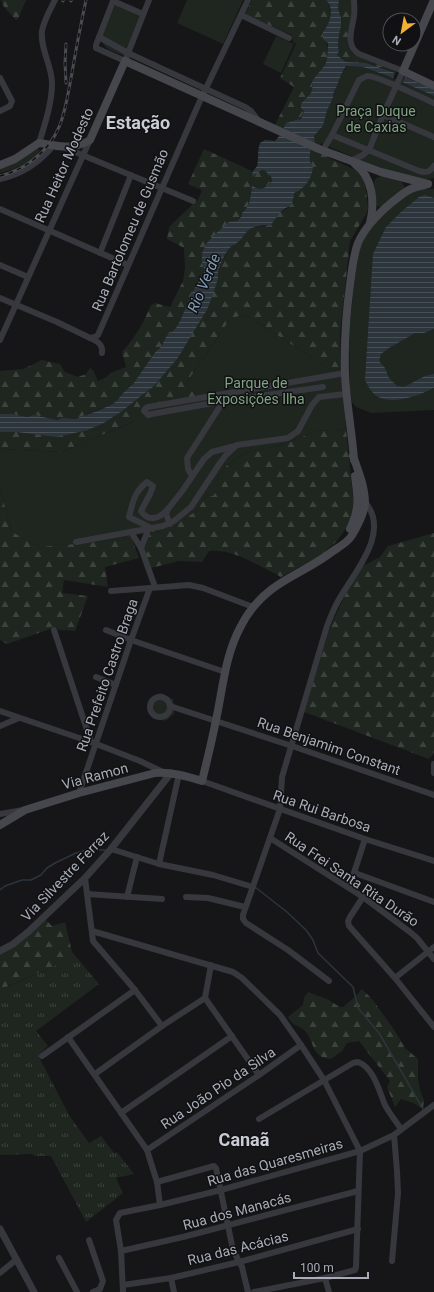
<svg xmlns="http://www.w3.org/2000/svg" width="434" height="1292" viewBox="0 0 434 1292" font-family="Roboto,sans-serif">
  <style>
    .grass { fill: url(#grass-tufts) }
    .forest { fill: url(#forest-firs) }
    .green { fill: #1e261f }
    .water { fill: url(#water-rules) }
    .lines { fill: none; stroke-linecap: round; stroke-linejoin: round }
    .stream { stroke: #2c353c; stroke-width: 1.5 }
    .minor { stroke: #37383d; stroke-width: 6 }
    .tertiary { stroke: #37383d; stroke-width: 7 }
    .secondary { stroke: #45474d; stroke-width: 8 }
    .rail-casing { stroke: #4a4c52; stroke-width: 3 }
    .rail { stroke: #111113; stroke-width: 1.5; stroke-dasharray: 4.5; stroke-linecap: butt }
    .labels { text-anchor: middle; stroke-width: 3; stroke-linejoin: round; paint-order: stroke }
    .park-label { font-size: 14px; fill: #7fa381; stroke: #111113 }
    .street-label { font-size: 14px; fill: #a8adb8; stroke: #111113 }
    .water-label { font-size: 15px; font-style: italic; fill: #7f9bb3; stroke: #111113 }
    .district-label { font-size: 18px; font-weight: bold; fill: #c9ccd4; stroke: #111113 }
  </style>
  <defs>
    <pattern id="grass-tufts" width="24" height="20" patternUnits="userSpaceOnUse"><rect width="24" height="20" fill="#1e261f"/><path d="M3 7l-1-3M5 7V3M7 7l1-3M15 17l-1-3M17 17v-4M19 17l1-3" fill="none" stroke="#3c433d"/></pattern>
    <pattern id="forest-firs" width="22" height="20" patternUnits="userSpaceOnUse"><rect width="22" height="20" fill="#1e261f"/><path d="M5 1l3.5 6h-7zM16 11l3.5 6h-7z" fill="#3c433d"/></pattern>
    <pattern id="water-rules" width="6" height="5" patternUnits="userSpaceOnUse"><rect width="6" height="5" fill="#2c353c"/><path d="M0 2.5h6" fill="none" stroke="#485056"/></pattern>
  </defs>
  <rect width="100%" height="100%" fill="#161618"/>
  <polygon class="grass" points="72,952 99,984 36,1031 48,1046 38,1055 69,1115 89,1143 101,1136 114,1153 117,1152 134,1174 116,1178 123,1193 86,1222 51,1156 35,1156 32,1154 0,1155 0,985 5,988 65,961"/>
  <g class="forest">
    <polygon points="1,0 26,0 18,19 16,20 4,7"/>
    <path d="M252,0H326L328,2L331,14L330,21L327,27V59L325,65L312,81C314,95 309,94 301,104L304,111L300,119C295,119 292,122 286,123L284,129L275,125L294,87L280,78L296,44L293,42L292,35L245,15Z"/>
    <path d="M339,0H352C352,4 353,9 353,13C352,27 342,42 353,54L396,72L395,73L367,63L346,62L337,55L339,51L338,46L339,35L341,26V17L338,9Z"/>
    <path d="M312,148L326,154L329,158L358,171L361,174L365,184L368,208L366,214L350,241L340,334L341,368L331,370L246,315L231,318L185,385L198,396L140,414L135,421L62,452L0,449V432L88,430L104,423L147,392L208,308L221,263L227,252L231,247L237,244L248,230L254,227L271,225L279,213L288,208L294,200V193L313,168C308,161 309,156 312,148Z"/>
    <path d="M204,149L252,171V177L262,170L266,171L271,176L272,181L266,187L258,189L252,186C251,196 250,207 242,213V216L237,221L206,244L202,253V262L204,268V273L193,291L180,321L176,328L166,337L161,347L156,351L133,384L123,393L115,403L75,419L63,418L57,420L35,415L27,417L12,414H0V371L23,369L42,360L60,364L65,372L78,377L86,374L90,368L93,370L98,381L107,377L110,373L126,367L122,352C135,338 144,322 151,305L155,303L170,307L183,281L185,267L184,248L167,239L169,227L192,205L198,200L202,190L188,184Z"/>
    <path d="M346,429L354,506L349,524L337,541L321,555L281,577C259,566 234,549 209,551L202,562L179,561L151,568L142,548L150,533L160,531L196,511L208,494L213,496L217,480L226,466L245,453L285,444L316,431Z"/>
    <polygon points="0,488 12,532 98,542 131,536 139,558 105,567 108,587 64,580 62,593 88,596 75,631 59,630 56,627 7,644 0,640"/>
    <polygon points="434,533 434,752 429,759 304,712 330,628 344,597 363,566 380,557 388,546"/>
    <polygon points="45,919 52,926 65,922 72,952 65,961 4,988 0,985 0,954"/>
    <path d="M362,989L372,999L395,1031L405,1048L418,1059V1079L420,1090L424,1100L423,1109L413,1103L401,1099L395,1107L387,1087L390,1081L359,1041L347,1043L342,1051L331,1059C329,1059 324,1058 322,1057C312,1052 312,1038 305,1031C297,1024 295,1028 288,1017L303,1005L304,998L308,992L329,1000L338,1006L343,1007L355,997Z"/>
  </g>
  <g class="green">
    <polygon points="187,0 243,0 223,44 177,23"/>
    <path d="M115,4L140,15L124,56C115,52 104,50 101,39Z"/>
    <polygon points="276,36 294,44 281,73 263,64"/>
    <path d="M347,66L363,67L402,82L434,96V178C425,181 416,177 406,175C376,167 349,156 321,143L320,145L315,142L314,136L323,126L327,111L333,98V94L337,86L341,75Z"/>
    <path d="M38,149L40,150C36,161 10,171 0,173V168Z"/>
    <polygon points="382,176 402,182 405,188 382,208 376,205 373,184 376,178"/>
    <polygon points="420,189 434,189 434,410 371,413 356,407 352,402 350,390 349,331 358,252 368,230 401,197"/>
    <polygon points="246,315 331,370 341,368 346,429 316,431 285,444 245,453 226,466 217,480 220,486 213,496 208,494 196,511 183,520 160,531 98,542 40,547 12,532 0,488 0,449 62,452 135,421 135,415 140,414 145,406 197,396 185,385 231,318"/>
    <path d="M162,693L173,699L175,708L174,714L166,721L154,718C145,707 147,694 162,693Z"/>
  </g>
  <g class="water">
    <path d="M326,0H339L338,9L341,17V26L339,35L338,46L339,51L337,55L346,62L366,63L395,73L393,78L363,67L346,66L341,75L337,86L333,94V98L327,111L323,126L314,136L315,141C310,151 307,158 313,168C311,180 305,188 294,193C294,209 286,205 279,214C276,217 274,221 271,225C265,225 258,225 252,228C245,231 243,239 237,243C234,246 236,244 232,246C225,251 216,272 218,279L208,308L177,359L154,386L122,411L104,423L88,430L56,437L17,432H0V414H12L27,417L34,415L57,420L63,418L75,419L97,411L115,403L123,393L133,384L156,351L161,347L166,337L176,328L180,321L193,291L204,273V268L202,262V253L206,244L213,236L229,222L237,221L242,216V213C250,207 251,196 252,185C259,192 267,188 272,181L271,176L268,175L266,171L262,170L252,177C252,170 254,171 257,166C259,161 257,150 260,143L265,140L275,141L281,134L286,123C292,122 295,119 301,119L304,111L301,108V104C309,94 314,95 312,81L325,65L327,59L328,43L323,39V32C330,24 335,9 326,0Z"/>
    <polygon points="405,77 434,90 434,96 402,82"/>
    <path d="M425,195L434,198V329L424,333H415L389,348L381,354L379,361L385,368L389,378L397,386L404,387L425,376L434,374V388C418,396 389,407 374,394C370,390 367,384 365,380L373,254L386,227L401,212L419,197Z"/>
  </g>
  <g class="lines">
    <g class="stream">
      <polyline points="255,887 287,912 306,930 313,940 318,953 353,987 358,1008 379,1033 423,1109"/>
      <polyline points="0,890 5,886 22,880 31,880 41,875 47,868 55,863 76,853 87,850 106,850"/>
    </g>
    <g class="minor">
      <polyline points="143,14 113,1 96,45 96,48 125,61 149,0"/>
      <polyline points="241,15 289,38"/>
      <polyline points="99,37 128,53 245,107 251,111 258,120"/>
      <polyline points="0,78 12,101 10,106 0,111"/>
      <polyline points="383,115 434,137"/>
      <path d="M332,135L419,171C427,173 430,172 434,166"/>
      <path d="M39,143C45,124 52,103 52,83C52,66 40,49 42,31C44,20 50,10 55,0"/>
      <polyline points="63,147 193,201"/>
      <path d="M323,150L332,135L359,80C361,79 364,77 367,76C377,75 422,98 434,103"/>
      <path d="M351,161L363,155L369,150L383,115L403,71L359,54C345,46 352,29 354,16C355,11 354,5 354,0"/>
      <path d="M0,179C22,174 39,163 53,146"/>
      <polyline points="0,209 128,265"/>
      <polyline points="100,253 131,175"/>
      <polyline points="0,265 28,277"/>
      <polyline points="0,298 57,322 90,338 95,337 98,335 199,103 248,0"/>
      <path d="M90,338C97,341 103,344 102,353"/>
      <polyline points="0,340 90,140"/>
      <polyline points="323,387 224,401 152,414 148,415 144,411 146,408 148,407 345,373"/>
      <polyline points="192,476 188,469 187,458 224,400"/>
      <polyline points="170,524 166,514 168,509 183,490 204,459 212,452 235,446"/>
      <path d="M153,529L129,517C133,502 134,492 147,482L153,486L150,494L141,511C149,523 160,518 168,509"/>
      <polyline points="131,532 141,548 155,587"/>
      <polyline points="76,542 163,526 174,521 191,507 220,463 226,455 237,445 288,438 298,431 312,405 319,397 346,394"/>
      <polyline points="141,548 148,530"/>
      <polyline points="111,591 189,585 203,588 253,607"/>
      <polyline points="54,630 91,742"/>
      <polyline points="106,630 131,640 225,672"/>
      <polyline points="96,677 116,685"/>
      <circle cx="160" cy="707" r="10"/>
      <polyline points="170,706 292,746 434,795"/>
      <polyline points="0,711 91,742 140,761 163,772"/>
      <polyline points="0,726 19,718"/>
      <polyline points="434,764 434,773"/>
      <polyline points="202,781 365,839 434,861"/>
      <polyline points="79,793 131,640 150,588"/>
      <polyline points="0,814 23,810"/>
      <polyline points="270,838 363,897 410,932 417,938 434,959"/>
      <polyline points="111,849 159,864 213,875 253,887"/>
      <polyline points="159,864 179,774"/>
      <polyline points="355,873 434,902"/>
      <polyline points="85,878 93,941 135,990 162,1026"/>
      <polyline points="349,888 365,839"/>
      <polyline points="87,894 162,899"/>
      <polyline points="127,897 137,857"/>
      <polyline points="186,897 208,898 245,907"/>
      <polyline points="363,897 350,917 348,921 349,926 395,978 434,1027"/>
      <polyline points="92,931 233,972 242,978 280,1015 301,1045 324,1080 360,1151 356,1267 355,1270 325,1278 254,1292"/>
      <polyline points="211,965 205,998 259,1075"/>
      <polyline points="395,978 434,947"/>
      <path d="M329,981L288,950L246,923L243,919V915L280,809L282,777L327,626C331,616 335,605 341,596C357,569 392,529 363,500"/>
      <polyline points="68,1037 147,1150 157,1182 160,1205"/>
      <polyline points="42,1056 135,990"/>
      <polyline points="95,1074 162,1026 205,998"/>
      <polyline points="121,1113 232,1036"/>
      <path d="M259,1119L353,1063L358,1062C374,1068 379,1091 385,1105C389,1113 396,1121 401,1129"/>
      <polyline points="147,1150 259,1075 301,1045"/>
      <polyline points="157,1182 214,1166 216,1168 233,1250 242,1267 248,1292"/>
      <polyline points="89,1240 103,1281 100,1289 93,1292"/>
      <polyline points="121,1251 183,1237 358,1191"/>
      <polyline points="59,1258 77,1292"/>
      <polyline points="392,1261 398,1193 397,1171 394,1135"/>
      <polyline points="0,1273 17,1259"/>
      <polyline points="171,1278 174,1292"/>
      <polyline points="325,1278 329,1292"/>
      <polyline points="123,1285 171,1278 239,1262 358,1229"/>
      <polyline points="123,1292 121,1251 116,1220 120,1213 160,1205 221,1190 360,1151 394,1135 434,1105"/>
    </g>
    <g class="tertiary">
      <polyline points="0,951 13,944 28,932 85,878 111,849 171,773"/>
      <polyline points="0,1229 34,1292"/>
    </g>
    <g class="secondary">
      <polyline points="434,0 403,71 434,86"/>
      <path d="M355,164C373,177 375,203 370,223"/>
      <path d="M0,165L15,159L39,143C43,143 47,145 52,145C64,148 79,147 90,140L125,61L319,149L381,172L428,184"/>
      <path d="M354,460C352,431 346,402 345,373C344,343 346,314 350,285C352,271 353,256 358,243C365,227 378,214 391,203C404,193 408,188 425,185"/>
      <path d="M350,529C360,508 358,498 355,476"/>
      <path d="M0,825L25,810L79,793L155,773C172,772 186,776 202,781C207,761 212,740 216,720C223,688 225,655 241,626C248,612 259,599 272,589C291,575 314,566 333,551C339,547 345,544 350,538C354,533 357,526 360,520C362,515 365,509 365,503C365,487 358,470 353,456"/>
    </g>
    <defs>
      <g id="rail">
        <polyline points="63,1 63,0"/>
        <polyline points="71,1 71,0"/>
        <polyline points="66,44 65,63 66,83"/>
        <path d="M0,176C12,173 24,167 33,160C64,136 65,108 72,73C76,48 81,24 86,0"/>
      </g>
    </defs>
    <use href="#rail" class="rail-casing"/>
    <use href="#rail" class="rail"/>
  </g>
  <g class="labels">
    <g class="park-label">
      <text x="376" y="116">Praça Duque<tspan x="376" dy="16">de Caxias</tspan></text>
      <text x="256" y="388">Parque de<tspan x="256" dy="16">Exposições Ilha</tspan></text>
    </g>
    <g class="street-label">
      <text transform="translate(64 165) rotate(-66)" y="5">Rua Heitor Modesto</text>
      <text transform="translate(130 230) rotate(-67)" y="5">Rua Bartolomeu de Gusmão</text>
      <text transform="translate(107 675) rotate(-71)" y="5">Rua Prefeito Castro Braga</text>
      <text transform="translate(329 746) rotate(19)" y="5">Rua Benjamim Constant</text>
      <text transform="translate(95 776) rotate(-15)" y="5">Via Ramon</text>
      <text transform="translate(322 811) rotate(19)" y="5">Rua Rui Barbosa</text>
      <text transform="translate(65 876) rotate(-46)" y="5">Via Silvestre Ferraz</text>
      <text transform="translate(352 879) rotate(34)" y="5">Rua Frei Santa Rita Durão</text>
      <text transform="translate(218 1088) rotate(-34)" y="5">Rua João Pio da Silva</text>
      <text transform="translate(275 1162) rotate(-16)" y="5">Rua das Quaresmeiras</text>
      <text transform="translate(237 1211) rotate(-15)" y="5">Rua dos Manacás</text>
      <text transform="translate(238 1248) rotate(-14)" y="5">Rua das Acácias</text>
    </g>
    <g class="water-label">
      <text transform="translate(204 283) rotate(-67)" y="5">Rio Verde</text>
    </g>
    <g class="district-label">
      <text x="138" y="129">Estação</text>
      <text x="244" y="1146">Canaã</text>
    </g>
  </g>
  <g transform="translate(402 32) rotate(212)"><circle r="19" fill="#111113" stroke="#4d4f55"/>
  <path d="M0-3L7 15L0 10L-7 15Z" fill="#f2b134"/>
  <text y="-6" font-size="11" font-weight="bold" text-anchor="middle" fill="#a8adb8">N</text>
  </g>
  <path d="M294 1272v6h74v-6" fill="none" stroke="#a8adb8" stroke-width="2"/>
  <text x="300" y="1272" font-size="12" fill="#a8adb8" stroke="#111113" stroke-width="3" paint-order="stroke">100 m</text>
</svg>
